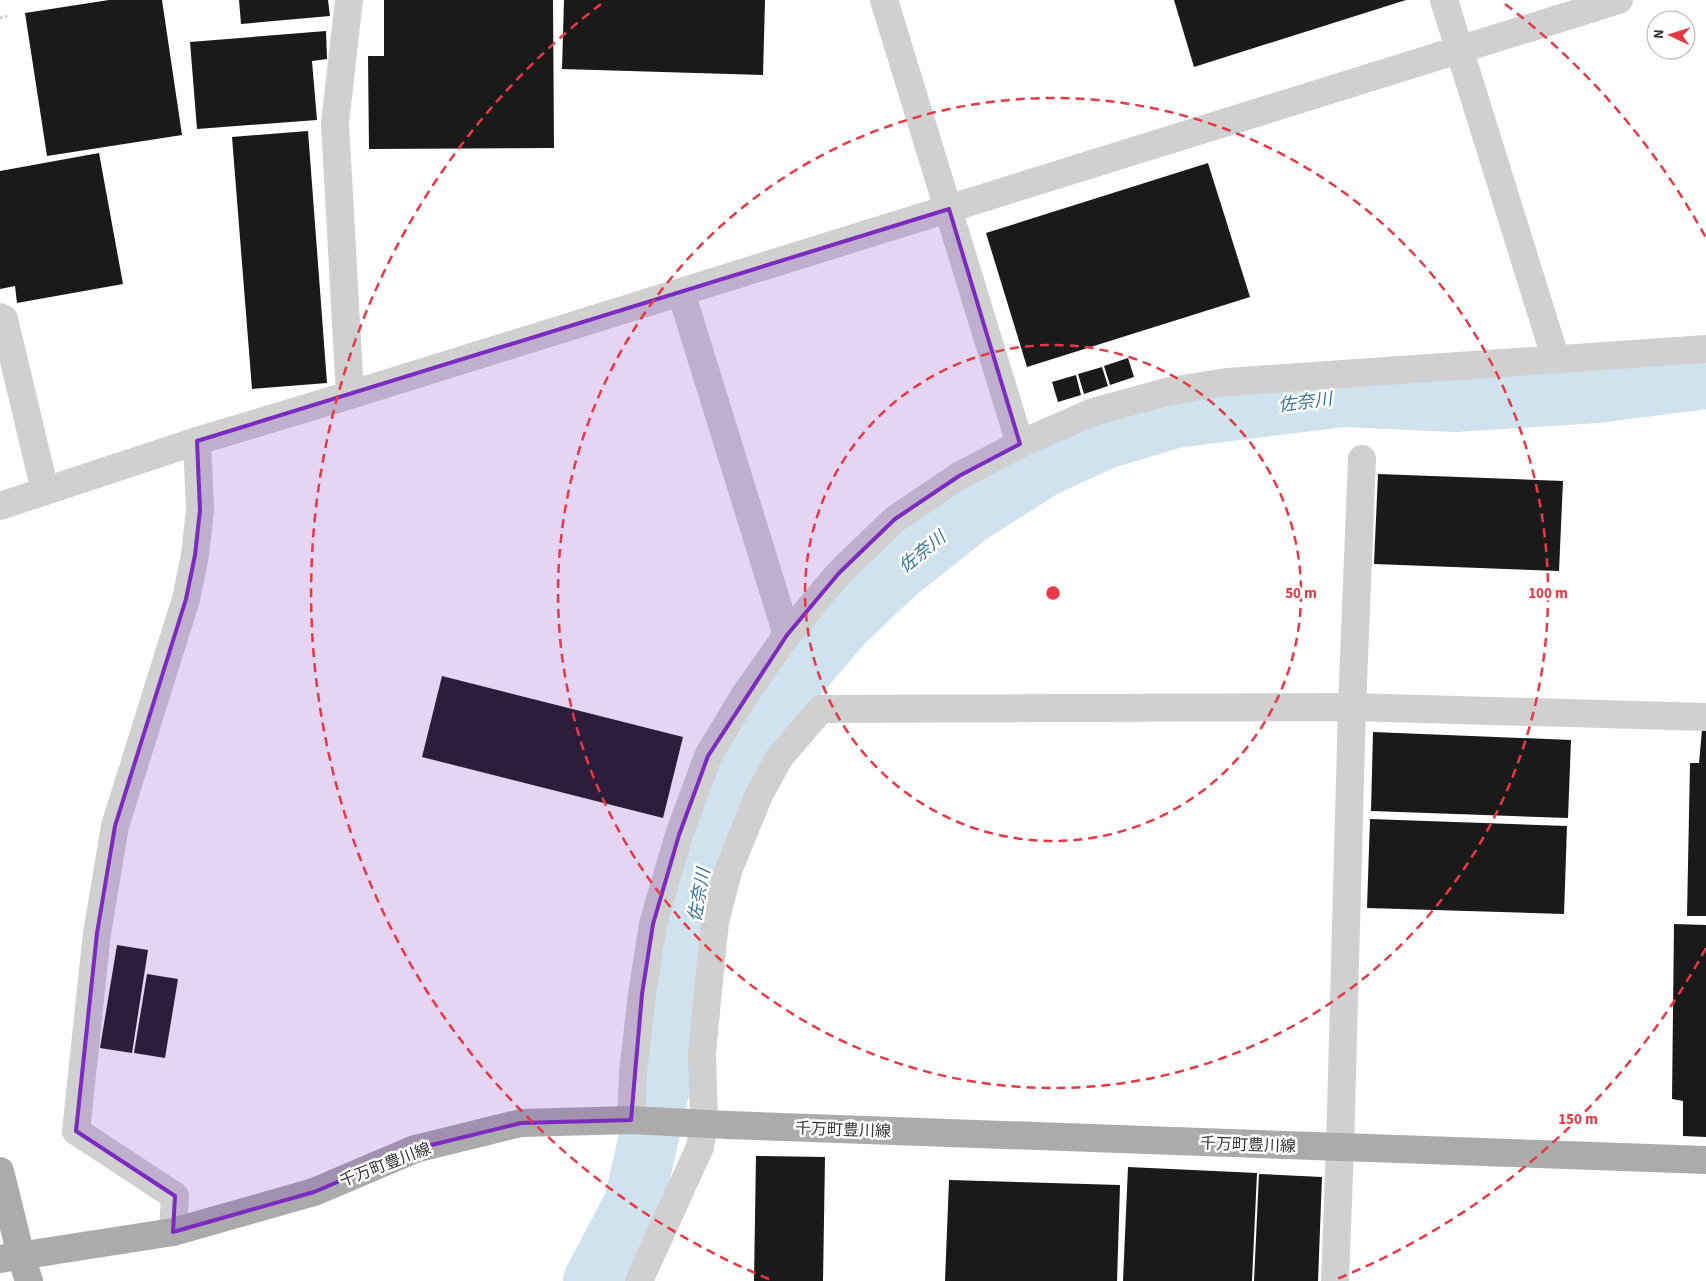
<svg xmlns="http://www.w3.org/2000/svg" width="1706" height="1281" viewBox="0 0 1706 1281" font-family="'Source Sans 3','Noto Sans JP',sans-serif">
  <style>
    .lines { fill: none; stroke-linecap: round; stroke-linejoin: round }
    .river { stroke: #cfe2ee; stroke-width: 60 }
    .building { fill: #1a1a1a }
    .path { stroke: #cdcdcd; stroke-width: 3; stroke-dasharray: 2.5 2.5; stroke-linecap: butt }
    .minor { stroke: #d0d0d0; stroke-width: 28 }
    .major { stroke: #ababab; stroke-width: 28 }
    .marked { fill: #7b2cbf; fill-opacity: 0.2; stroke: #7b2cbf; stroke-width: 4; stroke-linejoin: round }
    .ring { fill: none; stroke: #e63946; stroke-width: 2.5; stroke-dasharray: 9 6 }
    .labels { text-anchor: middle; stroke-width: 5; stroke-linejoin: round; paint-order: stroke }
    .street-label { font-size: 16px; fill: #333; stroke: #fff }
    .water-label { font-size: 18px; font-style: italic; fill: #3f7597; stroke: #fff }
    .centre { fill: #e63946; stroke: #fff; stroke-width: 2.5 }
    .ring-label { font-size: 15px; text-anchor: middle; font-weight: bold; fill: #e63946; stroke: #fff; stroke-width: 5; stroke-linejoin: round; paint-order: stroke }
  </style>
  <rect width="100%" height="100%" fill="#fff"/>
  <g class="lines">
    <polyline class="river" points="593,1281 634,1203 681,994 693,914 709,836 732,773 794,680 844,622 898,571 970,514 1044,467 1105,439 1175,418 1343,397 1455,402 1597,393 1706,379"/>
  </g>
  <g class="building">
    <polygon points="109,0 162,0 182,135 47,156 25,13"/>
    <polygon points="239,0 328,0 330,16 241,24"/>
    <polygon points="384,0 553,0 554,148 369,149 368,56 384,56"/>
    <polygon points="564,0 765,0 763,75 562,69"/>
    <polygon points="1174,0 1406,0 1194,67"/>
    <polygon points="326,31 327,59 312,61 317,120 197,129 190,42"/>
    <polygon points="308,131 327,383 252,389 232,137"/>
    <polygon points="99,153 123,284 17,303 15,286 0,289 0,171"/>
    <polygon points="1208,163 1250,297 1027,367 986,233"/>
    <polygon points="1128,358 1134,377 1110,385 1104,366"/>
    <polygon points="1102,367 1108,386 1084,394 1078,374"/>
    <polygon points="1076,375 1081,395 1058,402 1052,382"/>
    <polygon points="1378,474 1563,481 1559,571 1374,564"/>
    <polygon points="442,676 683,737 663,818 422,757"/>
    <polygon points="1702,730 1706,730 1706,916 1687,916 1690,763 1699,763"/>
    <polygon points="1373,732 1571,740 1568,818 1371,811"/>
    <polygon points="1370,819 1567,826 1564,914 1367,908"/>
    <polygon points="1674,924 1706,925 1706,1137 1683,1136 1683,1101 1672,1099"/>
    <polygon points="117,945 148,950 132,1053 100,1048"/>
    <polygon points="147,974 178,979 165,1058 134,1053"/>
    <polygon points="756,1156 825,1157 823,1281 754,1281"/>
    <polygon points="1128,1167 1257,1173 1252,1281 1123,1281"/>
    <polygon points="1259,1174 1322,1177 1318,1281 1254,1281"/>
    <polygon points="949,1180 1120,1185 1117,1281 945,1281"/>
  </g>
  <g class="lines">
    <polyline class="path" points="0,18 8,16"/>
    <g class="minor">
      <polyline points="349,0 335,123 350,395"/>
      <polyline points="884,0 1020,444"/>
      <polyline points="1444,0 1556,360"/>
      <polyline points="681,292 787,635"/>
      <polyline points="0,317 4,319 45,491"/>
      <polyline points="0,506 197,441 350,395 1619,0"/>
      <polyline points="631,1120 633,1072 642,994 653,924 679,835 708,756 746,693 787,635 839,573 895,519 959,476 1020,444 1093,412 1170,391 1227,382 1706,349"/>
      <polyline points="173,1232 175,1196 76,1131 97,933 115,826 186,599 195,555 200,510 197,441"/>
      <polyline points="639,1281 700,1147 704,1123 702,1054 708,990 715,922 728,871 759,795 779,758 821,709 1352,707 1706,717"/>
      <polyline points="1335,1281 1340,1147 1352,707 1362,459"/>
    </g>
    <g class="major">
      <polyline points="0,1171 21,1256 29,1281"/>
      <polyline points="0,1259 173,1232 314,1192 415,1149 521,1123 631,1120 727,1125 1706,1160"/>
    </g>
  </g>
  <path class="marked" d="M949,209L1020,444L959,476L895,519L839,573L787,635L708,756L679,835L653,924L642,994L631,1120L521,1123L415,1149L314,1192L173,1232L175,1196L76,1131L97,933L115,826L186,599L195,555L200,510L197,441Z"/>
  <g class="ring">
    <circle cx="1053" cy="593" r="248"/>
    <circle cx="1053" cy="593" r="495"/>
    <path d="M1706 948A743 743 0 0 1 1337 1279M769 1279A743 743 0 0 1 601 4M1505 4A743 743 0 0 1 1706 238"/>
  </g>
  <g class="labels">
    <g class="street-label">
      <text transform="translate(843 1129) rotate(2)" y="6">千万町豊川線</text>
      <text transform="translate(1248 1144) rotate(2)" y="6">千万町豊川線</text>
      <text transform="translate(385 1164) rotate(-21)" y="6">千万町豊川線</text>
    </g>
    <g class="water-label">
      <text transform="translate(1305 402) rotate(-7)" y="6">佐奈川</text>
      <text transform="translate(922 552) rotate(-39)" y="6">佐奈川</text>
      <text transform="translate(699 895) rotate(-80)" y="6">佐奈川</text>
    </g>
  </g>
  <circle cx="1053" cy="593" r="8" class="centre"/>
  <g class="ring-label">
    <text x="1301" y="598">50 m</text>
    <text x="1548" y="598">100 m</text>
    <text x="1578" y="1124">150 m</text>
  </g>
  <g transform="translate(1671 35) rotate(274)"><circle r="24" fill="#ffffff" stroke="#adadad"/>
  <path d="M0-4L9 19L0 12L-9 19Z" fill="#e63946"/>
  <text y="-8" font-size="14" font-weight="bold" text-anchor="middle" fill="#333333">N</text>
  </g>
</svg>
